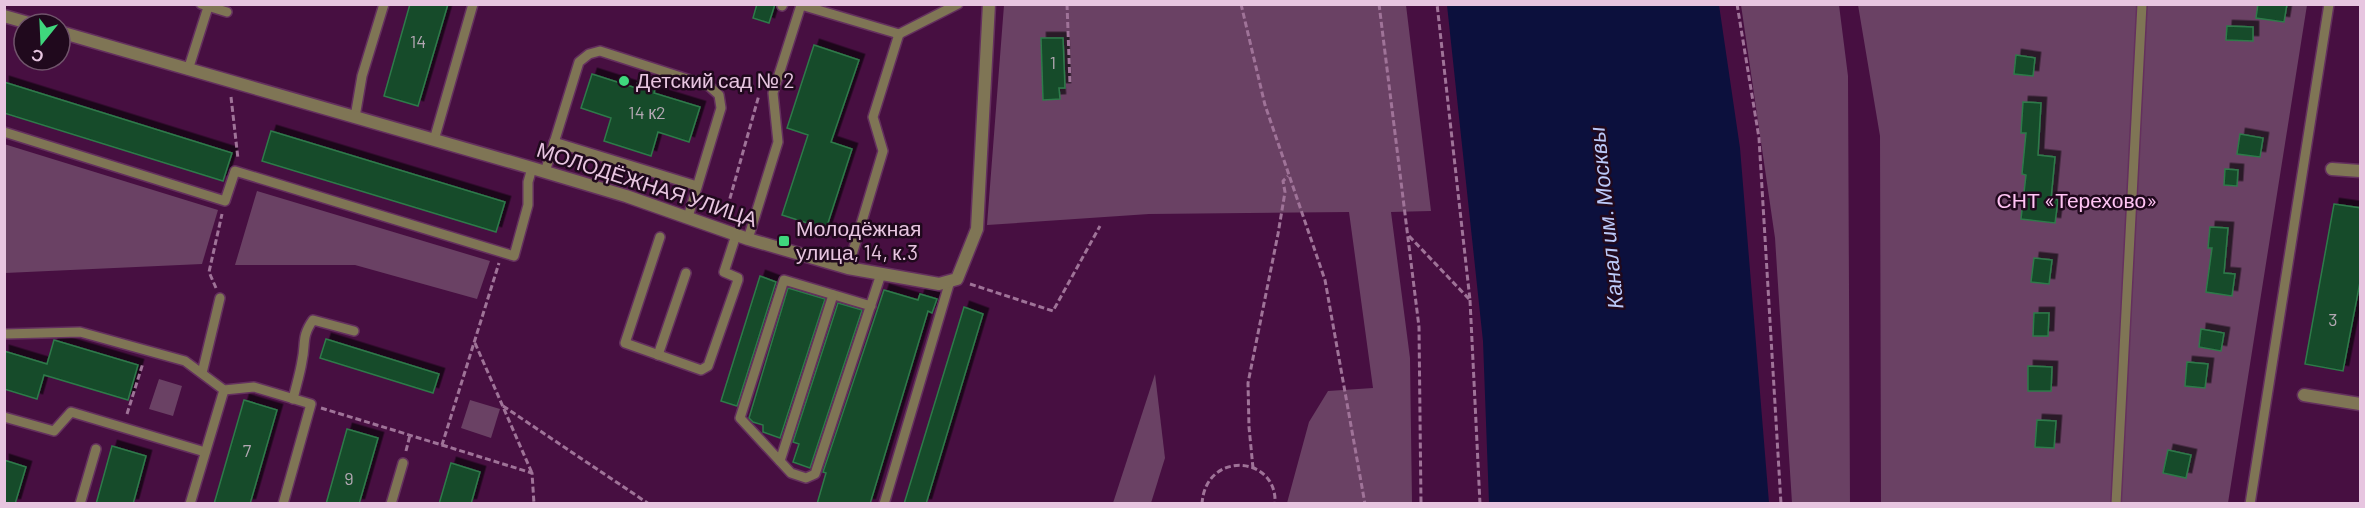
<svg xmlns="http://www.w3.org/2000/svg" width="2365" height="508" viewBox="0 0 2365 508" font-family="Barlow,sans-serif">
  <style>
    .green { fill: #6a4164 }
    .water { fill: #0c103d }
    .building { fill: #124c29; stroke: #2f7a4a; stroke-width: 1.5; filter: url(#shadow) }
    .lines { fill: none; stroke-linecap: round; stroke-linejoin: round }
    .lane-casing { stroke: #64305e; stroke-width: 12 }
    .street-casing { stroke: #64305e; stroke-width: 15 }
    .path { stroke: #9f7398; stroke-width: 3; stroke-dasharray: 6 3; stroke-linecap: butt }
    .lane { stroke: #7f7555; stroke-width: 9 }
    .street { stroke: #7f7555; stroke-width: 12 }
    .poi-dot { fill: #3fd77d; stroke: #20091d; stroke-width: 2 }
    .labels { text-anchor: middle; stroke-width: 5; stroke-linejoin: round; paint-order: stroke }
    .number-label { font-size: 18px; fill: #b2a7b2 }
    .poi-label { font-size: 21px; fill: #e7c5e0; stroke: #20091d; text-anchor: start }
    .street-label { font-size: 21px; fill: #e7c5e0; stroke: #20091d }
    .park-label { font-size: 21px; fill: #ffc4f4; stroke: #20091d }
    .water-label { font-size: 22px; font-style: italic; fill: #bccaf9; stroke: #20091d }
  </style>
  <defs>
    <filter id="shadow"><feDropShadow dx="5.5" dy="-5.5" stdDeviation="0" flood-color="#0009"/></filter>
  </defs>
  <rect width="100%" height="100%" fill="#470f41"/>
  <g class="green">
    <polygon points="1004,5 1406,5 1431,211 1391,212 1410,358 1412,503 1287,503 1309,422 1328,391 1373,388 1349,212 1149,214 987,225"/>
    <polygon points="1741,5 1839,5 1848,76 1850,503 1792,503 1775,238"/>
    <polygon points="1858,5 2307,5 2228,503 1881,503 1880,136"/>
    <polygon points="4,144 218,210 202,264 5,273"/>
    <polygon points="257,191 490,261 477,299 355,265 235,265"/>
    <polygon points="1155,374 1165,458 1151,503 1113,503"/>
    <polygon points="159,379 182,386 173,416 149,409"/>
    <polygon points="470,400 500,409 491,438 461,428"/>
  </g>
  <polygon class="water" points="1447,5 1719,5 1740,148 1769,503 1489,503 1483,341"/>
  <g class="building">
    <polygon points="410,4 448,4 418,106 384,96"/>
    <polygon points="757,4 775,4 769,23 753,18"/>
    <polygon points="2258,4 2287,4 2284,22 2256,18"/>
    <polygon points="2227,26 2253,27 2253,41 2226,40"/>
    <polygon points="1041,38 1063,38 1065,88 1059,88 1060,99 1043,100"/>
    <polygon points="814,45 859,60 831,142 852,149 826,229 782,215 808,135 787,128"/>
    <polygon points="2016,55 2035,58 2033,76 2014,74"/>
    <polygon points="592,74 636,88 638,81 656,86 654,93 700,107 689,142 658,132 651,156 604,141 611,118 581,108"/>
    <polygon points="4,82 232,153 223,181 4,113"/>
    <polygon points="2023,102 2041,103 2038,155 2055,157 2051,199 2058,200 2055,223 2021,219 2026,175 2022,174 2026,133 2021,133"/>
    <polygon points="271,131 505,202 496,232 262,161"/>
    <polygon points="2240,134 2263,138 2260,157 2237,154"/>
    <polygon points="2225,169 2238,170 2237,186 2224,185"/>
    <polygon points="2334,204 2361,208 2361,277 2343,371 2305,364"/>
    <polygon points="2210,227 2228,228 2224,273 2235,274 2232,296 2206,292 2212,248 2208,248"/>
    <polygon points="2034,258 2052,260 2049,284 2031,282"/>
    <polygon points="760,276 776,282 737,406 721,401"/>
    <polygon points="788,288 825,299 780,438 763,432 763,425 753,422 749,418"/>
    <polygon points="884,290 918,300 920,294 937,299 932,313 928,311 870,504 817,504 826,473 823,472"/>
    <polygon points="838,303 862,310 810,468 793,462 799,444 793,442"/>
    <polygon points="964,307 983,314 926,504 904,504"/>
    <polygon points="2034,313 2049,313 2048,336 2033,336"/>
    <polygon points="2201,329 2224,333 2221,351 2199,347"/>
    <polygon points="326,339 439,374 433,393 320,358"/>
    <polygon points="54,340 138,365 128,400 44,375 37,399 4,389 4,351 47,364"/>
    <polygon points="2187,362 2208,364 2205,388 2185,386"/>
    <polygon points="2028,366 2052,367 2051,391 2028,391"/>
    <polygon points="244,400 277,410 250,504 214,504"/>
    <polygon points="2037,420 2056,421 2054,448 2035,447"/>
    <polygon points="347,429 378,438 372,459 359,504 326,504"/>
    <polygon points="112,446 146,456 133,504 96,504"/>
    <polygon points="2168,450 2191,455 2186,478 2163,473"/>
    <polygon points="4,460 26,467 15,504 4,504"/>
    <polygon points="451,463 480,472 471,504 439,504"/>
  </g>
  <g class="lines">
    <defs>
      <g id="lane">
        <polyline points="201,4 227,12"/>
        <polyline points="782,6 783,4"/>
        <polyline points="899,34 958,4"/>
        <polyline points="188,70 209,4"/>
        <polyline points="355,117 362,76 384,4"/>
        <polyline points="4,132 225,201 235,171 514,256 528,205 528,182 532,168"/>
        <polyline points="434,140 473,4"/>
        <polyline points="554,142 697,186"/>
        <polyline points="545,172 579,62 589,54 600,51 709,86 719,95 721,108 688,217"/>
        <polyline points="660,237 625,343 701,370 708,366 738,280 738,278 724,272 736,235"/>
        <polyline points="748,239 778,142 773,93 801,5 899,34 873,117 883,151 848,268"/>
        <polyline points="871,306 784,280 740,418 791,473 806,478 815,474 881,274"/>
        <polyline points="4,334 80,332 185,361 224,390 254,387 311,404 283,504"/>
        <polyline points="658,355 686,273"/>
        <polyline points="202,373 220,298"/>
        <path d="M293,399C296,386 300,374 302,361C306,343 301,337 313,320L354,331"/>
        <polyline points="4,417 54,431 71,412 205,452"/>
        <polyline points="780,461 833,295"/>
        <polyline points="80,504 96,449"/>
        <polyline points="190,504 224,390"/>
        <polyline points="391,504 403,463"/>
        <polyline points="884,504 950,281"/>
        <polyline points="2116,504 2142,4"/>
        <polyline points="2250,504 2329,4"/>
      </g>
      <g id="street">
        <polyline points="4,16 32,24"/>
        <polyline points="60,32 532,168 626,196 748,239 848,268 939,284 957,279 977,229 989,4"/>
        <polyline points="2332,169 2360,171"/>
        <polyline points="2304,395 2360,404"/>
      </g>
    </defs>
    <use href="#lane" class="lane-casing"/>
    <use href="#street" class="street-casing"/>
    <g class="path">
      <polyline points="1067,4 1070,84"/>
      <polyline points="1241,4 1265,105 1325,280 1365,504"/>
      <polyline points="1379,4 1419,327 1421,504"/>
      <polyline points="1737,4 1759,138 1781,504"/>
      <polyline points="231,97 238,159"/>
      <polyline points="725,216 759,95"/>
      <polyline points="1409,236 1470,300 1437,4"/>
      <polyline points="970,284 1053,311 1100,226"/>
      <polyline points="216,288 209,272 222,214"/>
      <polyline points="1470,300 1480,504"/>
      <polyline points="475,343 532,473"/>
      <polyline points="503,406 649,504"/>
      <polyline points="321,408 442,445 499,263"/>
      <polyline points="127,414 143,363"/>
      <polyline points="442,445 532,473 534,504"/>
      <polyline points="406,451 410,435"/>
      <polyline points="1253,468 1249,427 1248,383 1278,234 1285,192 1283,181 1288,176"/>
      <path d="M1202,504C1205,450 1278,455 1275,504"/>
    </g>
    <use href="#lane" class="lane"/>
    <use href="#street" class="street"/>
  </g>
  <g class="poi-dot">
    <circle cx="624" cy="81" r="6"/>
    <rect x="778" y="235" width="12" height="12" rx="3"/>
  </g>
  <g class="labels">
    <g class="number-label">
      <text x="418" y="48">14</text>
      <text x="1053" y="69">1</text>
      <text x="647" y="119">14 к2</text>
      <text x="2333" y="326">3</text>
      <text x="247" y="457">7</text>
      <text x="349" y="485">9</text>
    </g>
    <g class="poi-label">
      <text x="636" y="88">Детский сад № 2</text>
      <text x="796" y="236">Молодёжная<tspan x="796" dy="24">улица, 14, к.3</tspan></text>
    </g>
    <g class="street-label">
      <text transform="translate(647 185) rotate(18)" y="7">МОЛОДЁЖНАЯ УЛИЦА</text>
    </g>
    <g class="park-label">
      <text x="2077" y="208">СНТ «Терехово»</text>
    </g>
    <g class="water-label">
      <text transform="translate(1606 218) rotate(-96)" y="8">Канал им. Москвы</text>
    </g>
  </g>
  <rect width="2365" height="508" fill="none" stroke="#e7c5e0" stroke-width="12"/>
  <g transform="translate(42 42) rotate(198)"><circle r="28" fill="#20091d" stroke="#70546b" stroke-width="1.5"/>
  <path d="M0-4.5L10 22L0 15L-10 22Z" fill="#3fd77d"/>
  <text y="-9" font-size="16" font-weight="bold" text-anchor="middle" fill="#e7c5e0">С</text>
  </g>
</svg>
